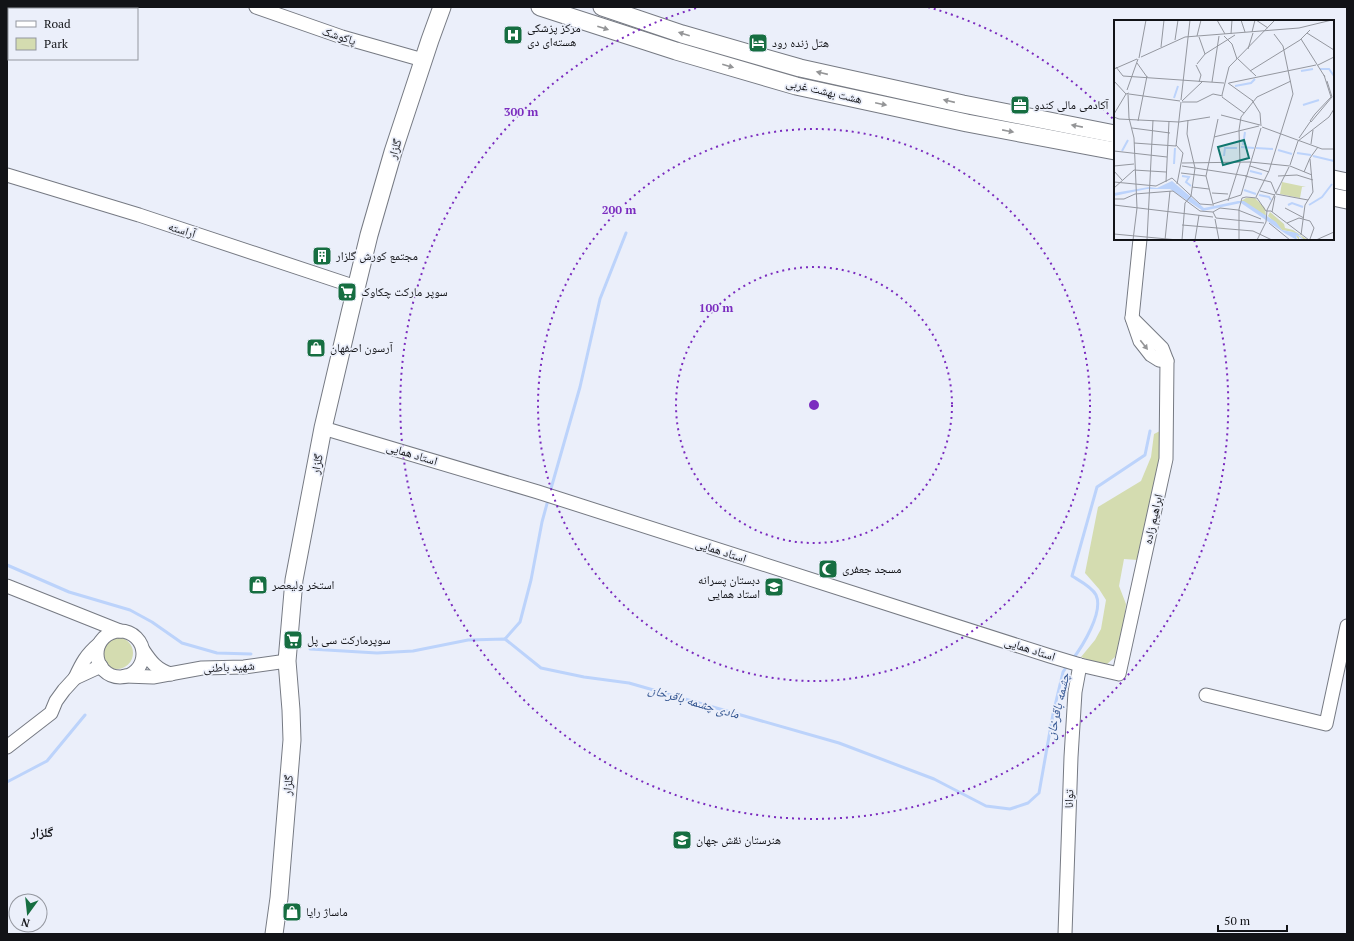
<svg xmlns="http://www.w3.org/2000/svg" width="1354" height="941" viewBox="0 0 1354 941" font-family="'PT Serif','Noto Naskh Arabic',serif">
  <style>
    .park { fill: #d4dcb0 }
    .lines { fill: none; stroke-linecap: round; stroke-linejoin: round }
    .stream { stroke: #bcd3fb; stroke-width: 3 }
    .minor-casing { stroke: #767a83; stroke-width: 15 }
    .major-casing { stroke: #767a83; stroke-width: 19 }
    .minor { stroke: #fff; stroke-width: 13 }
    .major { stroke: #fff; stroke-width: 17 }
    .oneway { fill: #949597 }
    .ring { fill: none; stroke: #7b2cbf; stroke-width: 2; stroke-dasharray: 2 4 }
    .labels { text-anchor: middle; stroke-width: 3.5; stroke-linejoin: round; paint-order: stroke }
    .poi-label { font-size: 12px; fill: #121317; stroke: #ebeffa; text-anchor: start }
    .street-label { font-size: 12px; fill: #121317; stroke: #ebeffa }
    .water-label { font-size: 13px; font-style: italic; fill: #325490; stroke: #ebeffa }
    .neighbourhood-label { font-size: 13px; font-weight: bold; fill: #121317; stroke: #ebeffa }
    .inset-river { fill: none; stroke: #bcd3fb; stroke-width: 2 }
    .inset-road { fill: none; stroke: #94979f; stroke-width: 1 }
    .view { fill: #0f766e; fill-opacity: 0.15; stroke: #0f766e; stroke-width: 2 }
    .inset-edge { fill: none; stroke: #121317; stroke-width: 2 }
    .centre { fill: #7b2cbf; stroke: #ebeffa; stroke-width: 2 }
    .ring-label { font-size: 12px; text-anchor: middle; font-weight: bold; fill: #7b2cbf; stroke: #ebeffa; stroke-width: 3.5; stroke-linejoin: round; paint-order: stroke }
  </style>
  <rect width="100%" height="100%" fill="#ebeffa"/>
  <g class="park">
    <polygon points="1160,431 1163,439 1138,560 1124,559 1119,586 1126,604 1125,613 1119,646 1115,657 1107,664 1100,664 1081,657 1095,640 1101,629 1106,600 1099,589 1085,573 1098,507 1141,481 1151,457 1154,434"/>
    <circle cx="117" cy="653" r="16"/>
  </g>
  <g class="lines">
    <g class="stream">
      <polyline points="550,492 580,387 600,299 626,233"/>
      <polyline points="7,565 69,592 130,610 152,622 182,643 217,653 251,654"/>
      <polyline points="505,639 520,622 531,580 542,522 548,500"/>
      <polyline points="310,649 377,653 413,651 468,640 505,639 541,668 584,677 629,683 839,743 934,779 986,806 1010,809 1028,803 1039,793 1053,714 1063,672 1067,666"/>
      <path d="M1072,660C1082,647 1104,612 1096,595C1092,587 1080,581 1072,576L1097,487L1145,455L1150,431"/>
      <polyline points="7,782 47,761 85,715"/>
    </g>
    <defs>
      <g id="minor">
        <polyline points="256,7 342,37 423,60"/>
        <polyline points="7,175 139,215 356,287"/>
        <polyline points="1140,239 1132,318 1140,341 1151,355 1159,360 1167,361"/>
        <polyline points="323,428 538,492 1050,656 1080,665 1119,674 1166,459 1167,361 1162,348 1132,318"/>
        <polyline points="7,586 120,631"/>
        <circle cx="120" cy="654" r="23"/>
        <path d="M143,650C151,662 157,670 171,674"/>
        <polyline points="125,676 153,677 202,668 244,667 287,661"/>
        <path d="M75,678C82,663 86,655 99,644"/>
        <polyline points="1206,695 1326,724 1347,626"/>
        <polyline points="7,747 51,713 56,701 64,690 75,678 101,666"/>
        <polyline points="1065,934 1071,757 1075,692 1080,665"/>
      </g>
      <g id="major">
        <polyline points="540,7 676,51 796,86 967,123 1115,151"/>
        <polyline points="602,7 682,34 800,68 963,104 1115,134"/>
        <polyline points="1333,179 1347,182"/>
        <polyline points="1333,197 1347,200"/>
        <polyline points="274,934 279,898 292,740 291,710 287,661 294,580 323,428 350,313 369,235 393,152 430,40 442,7"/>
      </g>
    </defs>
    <use href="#minor" class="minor-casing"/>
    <use href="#major" class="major-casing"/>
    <use href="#minor" class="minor"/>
    <use href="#major" class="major"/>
  </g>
  <defs><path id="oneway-solid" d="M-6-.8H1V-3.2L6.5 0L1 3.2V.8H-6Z"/></defs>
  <g class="oneway">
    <use href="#oneway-solid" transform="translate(603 28) rotate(18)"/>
    <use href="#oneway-solid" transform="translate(684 34) rotate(-163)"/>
    <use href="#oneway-solid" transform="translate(728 66) rotate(16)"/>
    <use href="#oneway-solid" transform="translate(822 73) rotate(-167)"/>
    <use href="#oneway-solid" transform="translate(949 101) rotate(-167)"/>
    <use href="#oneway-solid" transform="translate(881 104) rotate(12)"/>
    <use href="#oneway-solid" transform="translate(1077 126) rotate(-169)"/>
    <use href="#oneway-solid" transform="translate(1008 131) rotate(11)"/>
    <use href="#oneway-solid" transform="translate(1144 345) rotate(52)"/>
  </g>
  <g class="ring">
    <circle cx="814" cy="405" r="138"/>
    <circle cx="814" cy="405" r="276"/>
    <path d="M928 7A414 414 0 0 1 1114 120M1194 240A414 414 0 1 1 700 7"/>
  </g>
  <defs>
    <symbol id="hospital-square" viewBox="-11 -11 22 22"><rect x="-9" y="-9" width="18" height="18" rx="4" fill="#166e41" stroke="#ebeffa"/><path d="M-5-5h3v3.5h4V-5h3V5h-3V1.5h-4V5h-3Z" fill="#fff"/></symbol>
    <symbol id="hotel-square" viewBox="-11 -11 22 22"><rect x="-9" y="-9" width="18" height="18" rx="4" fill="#166e41" stroke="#ebeffa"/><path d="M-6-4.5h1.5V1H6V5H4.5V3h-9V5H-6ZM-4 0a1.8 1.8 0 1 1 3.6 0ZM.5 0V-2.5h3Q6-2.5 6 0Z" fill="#fff"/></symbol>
    <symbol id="office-square" viewBox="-11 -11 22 22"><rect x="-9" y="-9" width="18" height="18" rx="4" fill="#166e41" stroke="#ebeffa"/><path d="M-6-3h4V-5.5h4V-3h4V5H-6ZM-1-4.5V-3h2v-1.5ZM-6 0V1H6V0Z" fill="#fff"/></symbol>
    <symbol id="building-square" viewBox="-11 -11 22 22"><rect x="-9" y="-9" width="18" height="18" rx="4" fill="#166e41" stroke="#ebeffa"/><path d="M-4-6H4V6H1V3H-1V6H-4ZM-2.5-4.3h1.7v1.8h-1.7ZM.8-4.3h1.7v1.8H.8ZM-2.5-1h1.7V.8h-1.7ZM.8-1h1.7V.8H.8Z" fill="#fff"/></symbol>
    <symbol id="supermarket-square" viewBox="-11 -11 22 22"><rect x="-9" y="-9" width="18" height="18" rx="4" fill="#166e41" stroke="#ebeffa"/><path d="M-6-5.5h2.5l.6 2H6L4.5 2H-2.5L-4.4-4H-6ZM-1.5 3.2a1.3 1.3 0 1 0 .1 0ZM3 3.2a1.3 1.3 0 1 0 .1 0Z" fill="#fff"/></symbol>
    <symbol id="shop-square" viewBox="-11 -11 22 22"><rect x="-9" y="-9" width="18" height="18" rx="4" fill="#166e41" stroke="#ebeffa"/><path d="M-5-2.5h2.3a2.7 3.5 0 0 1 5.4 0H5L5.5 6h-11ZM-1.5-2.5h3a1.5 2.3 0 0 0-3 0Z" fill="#fff"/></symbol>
    <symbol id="mosque-square" viewBox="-11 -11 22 22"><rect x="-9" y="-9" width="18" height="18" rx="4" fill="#166e41" stroke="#ebeffa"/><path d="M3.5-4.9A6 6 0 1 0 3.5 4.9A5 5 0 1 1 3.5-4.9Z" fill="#fff"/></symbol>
    <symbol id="school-square" viewBox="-11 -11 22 22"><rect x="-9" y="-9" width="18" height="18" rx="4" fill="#166e41" stroke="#ebeffa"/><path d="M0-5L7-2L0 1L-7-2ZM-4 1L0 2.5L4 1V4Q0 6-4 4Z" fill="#fff"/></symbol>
  </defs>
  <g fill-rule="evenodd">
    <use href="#hospital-square" x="502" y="24" width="22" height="22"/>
    <use href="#hotel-square" x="747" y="32" width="22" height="22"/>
    <use href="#office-square" x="1009" y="94" width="22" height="22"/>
    <use href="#building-square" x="311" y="245" width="22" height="22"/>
    <use href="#supermarket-square" x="336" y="281" width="22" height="22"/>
    <use href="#shop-square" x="305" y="337" width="22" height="22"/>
    <use href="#mosque-square" x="817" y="558" width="22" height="22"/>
    <use href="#shop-square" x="247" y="574" width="22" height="22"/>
    <use href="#school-square" x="763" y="576" width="22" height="22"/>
    <use href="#supermarket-square" x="282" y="629" width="22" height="22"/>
    <use href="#school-square" x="671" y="829" width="22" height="22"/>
    <use href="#shop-square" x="281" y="901" width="22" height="22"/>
  </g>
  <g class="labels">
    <g class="poi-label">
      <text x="527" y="32">مرکز پزشکی<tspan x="527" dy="14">هسته‌ای دی</tspan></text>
      <text x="772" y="47">هتل زنده رود</text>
      <text x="1034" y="109">آکادمی مالی کندو</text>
      <text x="336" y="260">مجتمع کورش گلزار</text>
      <text x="361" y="296">سوپر مارکت چکاوک</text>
      <text x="330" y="352">آرسون اصفهان</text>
      <text x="842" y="573">مسجد جعفری</text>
      <text x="760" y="584" text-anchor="end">دبستان پسرانه<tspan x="760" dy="14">استاد همایی</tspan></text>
      <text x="272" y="589">استخر ولیعصر</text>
      <text x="307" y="644">سوپرمارکت سی پل</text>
      <text x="696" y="844">هنرستان نقش جهان</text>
      <text x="306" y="916">ماساژ رایا</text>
    </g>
    <g class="street-label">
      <text transform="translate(339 36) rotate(18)" y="4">پاکوشک</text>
      <text transform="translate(824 91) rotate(13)" y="4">هشت بهشت غربی</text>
      <text transform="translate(395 149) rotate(-73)" y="4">گلزار</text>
      <text transform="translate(182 230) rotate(18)" y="4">آراسته</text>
      <text transform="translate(412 454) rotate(17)" y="4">استاد همایی</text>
      <text transform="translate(317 464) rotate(-79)" y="4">گلزار</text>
      <text transform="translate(1153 519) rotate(-77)" y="4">ابراهیم زاده</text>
      <text transform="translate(721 551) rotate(18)" y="4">استاد همایی</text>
      <text transform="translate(1030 649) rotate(18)" y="4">استاد همایی</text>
      <text transform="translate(229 667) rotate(-3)" y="4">شهید باطنی</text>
      <text transform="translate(288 785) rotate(-85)" y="4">گلزار</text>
      <text transform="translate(1069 799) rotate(-88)" y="4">توانا</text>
    </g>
    <g class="water-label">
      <text transform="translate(694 701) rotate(16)" y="5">مادی چشمه باقرخان</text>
      <text transform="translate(1057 706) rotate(-77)" y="5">چشمه باقرخان</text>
    </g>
    <g class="neighbourhood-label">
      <text x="42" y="837">گلزار</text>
    </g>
  </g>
  <g transform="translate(1114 20)">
    <rect width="220" height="220" fill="#ebeffa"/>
    <path d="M168,162L192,167H188L186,178L166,174ZM132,178H141L151,188L152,196L127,181ZM156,192L170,204L171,208L179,210L194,220H190L186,215H182L185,217V220L179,212L168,210L154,196Z" fill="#d4dcb0"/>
    <path d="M58,161L90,188L124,181H130L162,202L168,210L183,213L190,220L182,215L183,220L172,214L127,183L89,191L56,169H33L0,176V173L35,167L43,168Z" fill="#bcd3fb"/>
    <path class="inset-river" d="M206,49H215L220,56M187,51L199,49M121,66L137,63L141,59M60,78L64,66M189,85L205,80M129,125L131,112M127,127L140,128M142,128L159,129M164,130L178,134M8,131L14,120M183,133L197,135M110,136L111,128H123M199,136L220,141M60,144L61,128M136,151L148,154M68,156L75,157L72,162L77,166M130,170L142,174M145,175L155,177L157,180M174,185L178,183L189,187M195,185L208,177L218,164"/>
    <path class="inset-road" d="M103,0L111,14M127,0L131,12M142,0L154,8M138,12L141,0M193,13L220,30M117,14L118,0M83,16L87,0M110,16L118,24L123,39M85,17L91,34M187,19L204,46M61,20L64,0M47,27L50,0M134,29L139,13M27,37L71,17L185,8L218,0M25,38L32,0M124,39L142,56M23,43L33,57M83,44L91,34L121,15M82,45L87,55L85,62M204,45L220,37M204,46L211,57M2,47L9,56L110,63M0,49L23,39M136,51L186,20L196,10M210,55L217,77L201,94L196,101L197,102L218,77L213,61M0,61L12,74L15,73M98,62L105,16M114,63L139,81M115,63L202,45M13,70L24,39M14,74L15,98L20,118L23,188L19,220M15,74L66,81M108,75L115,47L161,0M108,77L130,93M67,80L76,0M138,80L146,93L147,106M68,81L88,62M68,82H83L99,74L109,76M0,94L12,74M107,95L146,105M0,97L5,99L65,102L96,97M24,101L33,56M148,107L208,129H220M18,108L56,113M100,117L145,106M185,118L196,102M20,123L62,126M197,124L199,110M62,125L69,133L63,164M62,126L67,82M0,131L53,137M196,138L204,127M68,143L136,142L176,146L198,155M176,145L184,121L215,97L220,89M0,146L20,144M68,146L133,156M136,146L155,152M20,150L52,152M0,151L8,160M190,152L196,138M67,153L92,156M131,156L157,162L162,174L194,180M164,156L183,155L199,160M0,162L42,166L58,158L86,184L100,185M52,162L55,101M78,167L95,169M0,168L20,150M146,171L161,175M98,173L114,174M162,173L175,147M142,177L155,151L179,74L169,26L160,14M0,179H10L21,174L59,171L86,191L99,192L102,198L150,203M114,181L126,143L125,110L127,97L143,77L177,61M99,184L127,175L147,108M99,184L92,156L104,99M0,185L99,197M171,188L190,198M99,192L106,188L124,190L147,199M158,192L161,176M101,199L105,220M155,203L176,220M173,203L185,198L196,201L200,208L196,219M68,205L139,211L158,220M0,214L64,220M187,215L191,185L199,172L196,139M33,220L39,100M51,220L56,171M68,220L71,183L77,176L81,148L73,114L74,100M81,220L85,195M125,220V189L128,178L132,177L143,178L152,191H157L195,220M143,220L152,202L153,190L161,174M202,220L220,212"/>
    <path class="view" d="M130,120L135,138L109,145L104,127Z"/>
    <rect width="220" height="220" class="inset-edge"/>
  </g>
  <circle cx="814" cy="405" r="6" class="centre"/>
  <g class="ring-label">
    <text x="521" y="116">300 m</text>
    <text x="619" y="214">200 m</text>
    <text x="716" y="312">100 m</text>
  </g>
  <rect width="1354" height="941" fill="none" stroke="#121317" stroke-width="16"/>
  <rect x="8" y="8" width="130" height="52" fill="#ebeffa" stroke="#94979f"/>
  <rect x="16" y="21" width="20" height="6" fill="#ffffff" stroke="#94979f"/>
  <text x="44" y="28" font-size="12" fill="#121317">Road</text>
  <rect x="16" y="38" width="20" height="12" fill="#d4dcb0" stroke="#94979f"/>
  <text x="44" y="48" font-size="12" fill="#121317">Park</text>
  <g transform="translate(28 913) rotate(195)"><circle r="19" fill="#ebeffa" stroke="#94979f"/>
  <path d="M0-3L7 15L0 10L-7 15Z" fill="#166e41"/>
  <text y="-6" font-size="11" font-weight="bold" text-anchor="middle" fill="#121317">N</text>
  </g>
  <path d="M1218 925v6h69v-6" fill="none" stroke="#121317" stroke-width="2"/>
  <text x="1224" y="925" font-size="12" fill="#121317" stroke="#ebeffa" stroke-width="3" paint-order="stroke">50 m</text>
</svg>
